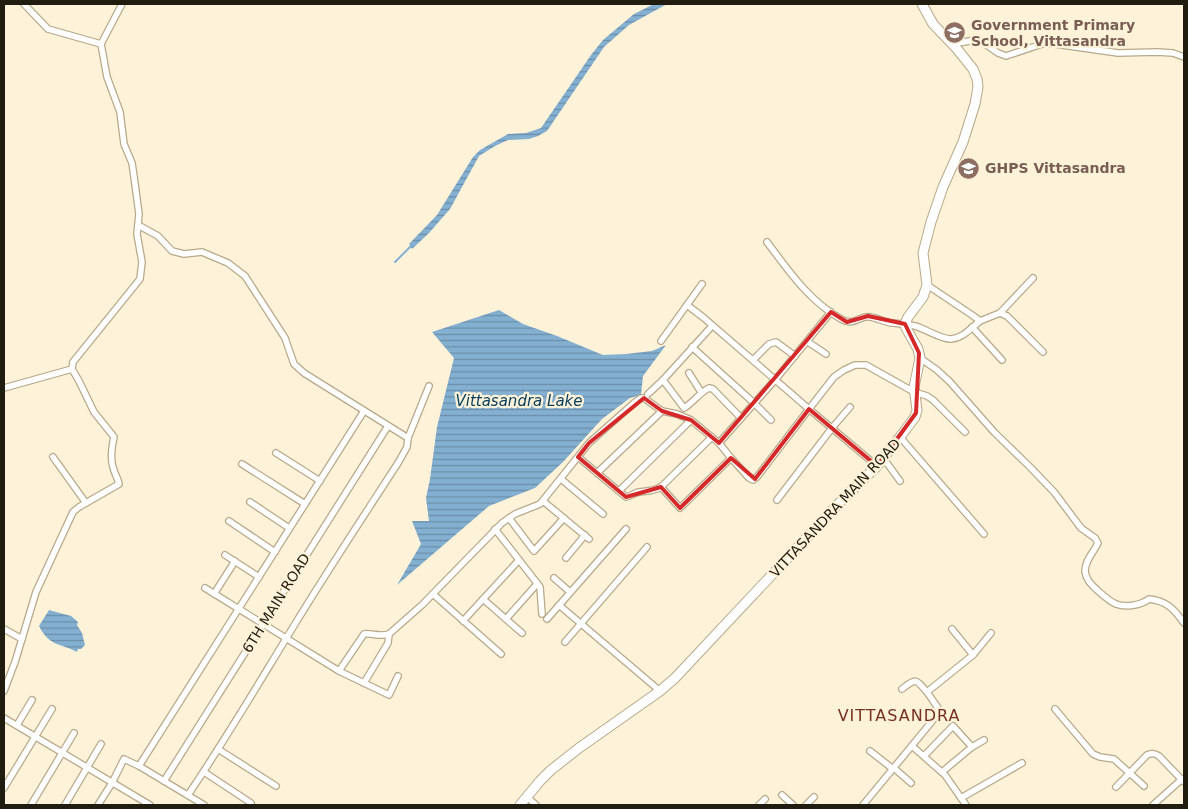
<svg xmlns="http://www.w3.org/2000/svg" width="1188" height="809" viewBox="0 0 1188 809" font-family="'DejaVu Sans',sans-serif">
  <style>
    .water { fill: url(#water-rules) }
    .lines { fill: none; stroke-linecap: round; stroke-linejoin: round }
    .stream { stroke: #83afd1; stroke-width: 2 }
    .street-casing { stroke: #b7a98a; stroke-width: 8 }
    .secondary-casing { stroke: #b7a98a; stroke-width: 11 }
    .street { stroke: #fff; stroke-width: 5.5 }
    .secondary { stroke: #fff; stroke-width: 9 }
    .marked { fill: none; stroke: #d62828; stroke-width: 4; stroke-linejoin: round }
    .labels { text-anchor: middle; stroke-width: 4.5; stroke-linejoin: round; paint-order: stroke }
    .education-label { font-size: 14px; font-weight: bold; fill: #785e54; stroke: #fef2d8; text-anchor: start }
    .street-label { font-size: 14px; fill: #211c10; stroke: #fef2d8 }
    .water-label { font-size: 15px; font-style: italic; fill: #053e5f; stroke: #fef2d8 }
    .quarter-label { font-size: 16px; letter-spacing: 1px; fill: #763122; stroke: #fef2d8 }
  </style>
  <defs>
    <pattern id="water-rules" width="6" height="5" patternUnits="userSpaceOnUse" patternTransform="scale(1.25)"><rect width="6" height="5" fill="#83afd1"/><path d="M0 2.5h6" fill="none" stroke="#6b8ea8"/></pattern>
  </defs>
  <rect width="100%" height="100%" fill="#fef2d8"/>
  <g class="water">
    <polygon points="654,4 667,4 629,25 604,47 547,131 538,136 529,139 508,140 495,146 479,156 450,209 429,233 412,249 409,244 437,215 473,157 480,150 508,134 526,133 541,128 591,55 603,40 634,14"/>
    <polygon points="499,310 523,324 557,336 603,355 626,354 652,351 666,345 643,376 641,395 630,398 602,419 563,462 535,488 489,506 397,585 421,544 412,521 429,521 426,498 430,479 437,427 454,358 432,332"/>
    <path d="M49,610L71,616L78,622L77,625L82,633L85,645L81,649H78L77,652C58,642 50,647 39,626Z"/>
  </g>
  <g class="lines">
    <polyline class="stream" points="395,262 411,246"/>
    <defs>
      <g id="street">
        <polyline points="24,4 48,29 101,44"/>
        <polyline points="953,44 975,40 981,41 998,53 1006,56 1042,44 1055,44 1118,53 1157,52 1173,53 1184,57"/>
        <path d="M138,225L158,236L172,251L184,254L202,252L228,263L245,276L285,338L294,364L304,373L408,438L407,447L398,463C363,517 328,570 295,624C260,681 226,739 188,795"/>
        <path d="M767,242C788,270 809,301 841,319C854,327 859,315 870,317C877,318 884,322 892,323C900,324 907,324 915,326C926,329 940,339 951,339C963,338 971,328 980,321"/>
        <polyline points="927,285 972,315 980,321 1000,313 1007,316 1043,352"/>
        <polyline points="687,305 704,318 809,409 877,466"/>
        <polyline points="1000,313 1033,278"/>
        <polyline points="972,327 1002,360"/>
        <polyline points="661,341 702,284"/>
        <polyline points="808,342 826,354"/>
        <polyline points="692,347 754,403 771,420"/>
        <path d="M920,358L937,370L950,382L994,432L1031,468L1054,492L1081,528L1095,538L1098,543C1094,552 1085,560 1085,571C1086,580 1091,584 1097,590C1103,595 1109,601 1116,604C1126,608 1141,605 1149,599C1167,601 1174,609 1184,623"/>
        <polyline points="753,360 769,344 776,342 795,356"/>
        <polyline points="689,373 701,392"/>
        <path d="M663,380L684,408C693,403 699,393 709,388L713,389L741,418"/>
        <polyline points="4,388 72,369"/>
        <polyline points="648,394 663,380 712,326"/>
        <polyline points="900,437 984,534"/>
        <polyline points="408,438 429,386"/>
        <polyline points="719,443 775,380 831,312"/>
        <polyline points="276,453 320,481"/>
        <polyline points="53,457 86,503"/>
        <path d="M578,457L626,497C631,496 634,493 639,492C647,491 654,491 661,487L712,437"/>
        <polyline points="884,459 900,481"/>
        <polyline points="242,464 305,504"/>
        <polyline points="597,473 662,411"/>
        <polyline points="561,479 603,514"/>
        <polyline points="661,487 680,508 731,458"/>
        <polyline points="619,491 691,420"/>
        <polyline points="777,500 832,428 850,407"/>
        <polyline points="543,501 589,539"/>
        <polyline points="250,502 289,528"/>
        <polyline points="509,518 534,551 564,518"/>
        <polyline points="229,521 275,552"/>
        <polyline points="495,529 540,587 542,614"/>
        <polyline points="225,555 259,577"/>
        <polyline points="566,558 585,535"/>
        <polyline points="554,578 570,592"/>
        <polyline points="205,588 339,671 389,695 398,676"/>
        <polyline points="214,594 235,561"/>
        <polyline points="433,594 501,654"/>
        <polyline points="483,599 522,633"/>
        <polyline points="559,605 660,691"/>
        <polyline points="506,619 537,584"/>
        <polyline points="547,619 626,529"/>
        <polyline points="463,621 519,560"/>
        <polyline points="4,629 22,639"/>
        <polyline points="952,629 973,655"/>
        <polyline points="565,642 647,547"/>
        <path d="M339,671L364,634C373,633 379,637 389,634L422,605L502,523L515,514L540,504L589,443L634,403L641,398H644L662,411L677,414L691,420L719,443L731,458L749,478L753,480L757,477L809,409L834,377L844,370L855,365H866L914,392L927,396L933,400L965,432"/>
        <polyline points="364,683 388,643 389,634"/>
        <path d="M902,689C917,677 916,680 927,692"/>
        <path d="M4,691L15,662L36,592L73,512L79,507L119,484C118,478 114,473 113,467C110,458 112,446 114,437L94,412L79,381L72,369L73,362L140,279L142,262L137,234L139,214L135,184L132,163L124,144L120,112L107,77L101,44L122,4"/>
        <polyline points="1055,709 1093,754 1100,757 1114,759 1144,786"/>
        <polyline points="4,718 150,805"/>
        <polyline points="17,725 32,700"/>
        <polyline points="912,746 945,775 966,805"/>
        <polyline points="218,749 276,786"/>
        <polyline points="870,751 893,769"/>
        <polyline points="924,756 953,726 972,747"/>
        <polyline points="139,766 364,411"/>
        <polyline points="894,768 911,783"/>
        <polyline points="204,772 251,803"/>
        <polyline points="942,772 972,747 984,740"/>
        <polyline points="164,781 388,426"/>
        <path d="M1116,787L1147,755C1152,753 1154,753 1159,756L1184,782"/>
        <polyline points="4,788 52,709"/>
        <polyline points="782,795 793,805"/>
        <polyline points="527,797 536,805"/>
        <polyline points="961,798 1022,763"/>
        <polyline points="31,805 74,733"/>
        <polyline points="65,805 101,744"/>
        <polyline points="98,805 112,783 124,759 139,766 204,805"/>
        <polyline points="759,805 765,799"/>
        <polyline points="806,805 814,797"/>
        <polyline points="863,805 938,714 938,708 927,692 973,655 991,633"/>
        <polyline points="1153,805 1182,779"/>
      </g>
      <polyline id="secondary" points="520,805 540,781 551,770 579,748 660,691 675,678 843,499 877,466 900,437 915,417 917,410 914,387 920,358 918,349 906,328 905,324 908,317 923,297 927,285 923,253 931,222 943,187 963,142 975,104 978,87 977,79 973,69 957,49 933,24 922,4"/>
    </defs>
    <use href="#street" class="street-casing"/>
    <use href="#secondary" class="secondary-casing"/>
    <use href="#street" class="street"/>
    <use href="#secondary" class="secondary"/>
  </g>
  <path class="marked" d="M831,312L847,322L868,316L905,324L919,353L916,413L877,466L809,409L755,479L731,458L680,508L661,487L626,497L578,457L589,443L644,398L662,411L691,420L719,443Z"/>
  <defs>
    <symbol id="school-disc" viewBox="-11 -11 22 22"><circle r="9.5" fill="#8d6e63" stroke="#fef2d8"/><path d="M0-5L7-2L0 1L-7-2ZM-4 1L0 2.5L4 1V4Q0 6-4 4Z" fill="#fff"/></symbol>
  </defs>
  <g fill-rule="evenodd">
    <use href="#school-disc" x="942" y="20" width="25" height="25"/>
    <use href="#school-disc" x="956" y="156" width="25" height="25"/>
  </g>
  <g class="labels">
    <g class="education-label">
      <text x="971" y="30">Government Primary<tspan x="971" dy="16">School, Vittasandra</tspan></text>
      <text x="985" y="173">GHPS Vittasandra</text>
    </g>
    <g class="street-label">
      <text transform="translate(835 508) rotate(-47)" y="5">VITTASANDRA MAIN ROAD</text>
      <text transform="translate(276 603) rotate(-58)" y="5">6TH MAIN ROAD</text>
    </g>
    <g class="water-label">
      <text x="519" y="406">Vittasandra Lake</text>
    </g>
    <g class="quarter-label">
      <text x="899" y="721">VITTASANDRA</text>
    </g>
  </g>
  <rect width="1188" height="809" fill="none" stroke="#211c10" stroke-width="10"/>
</svg>
